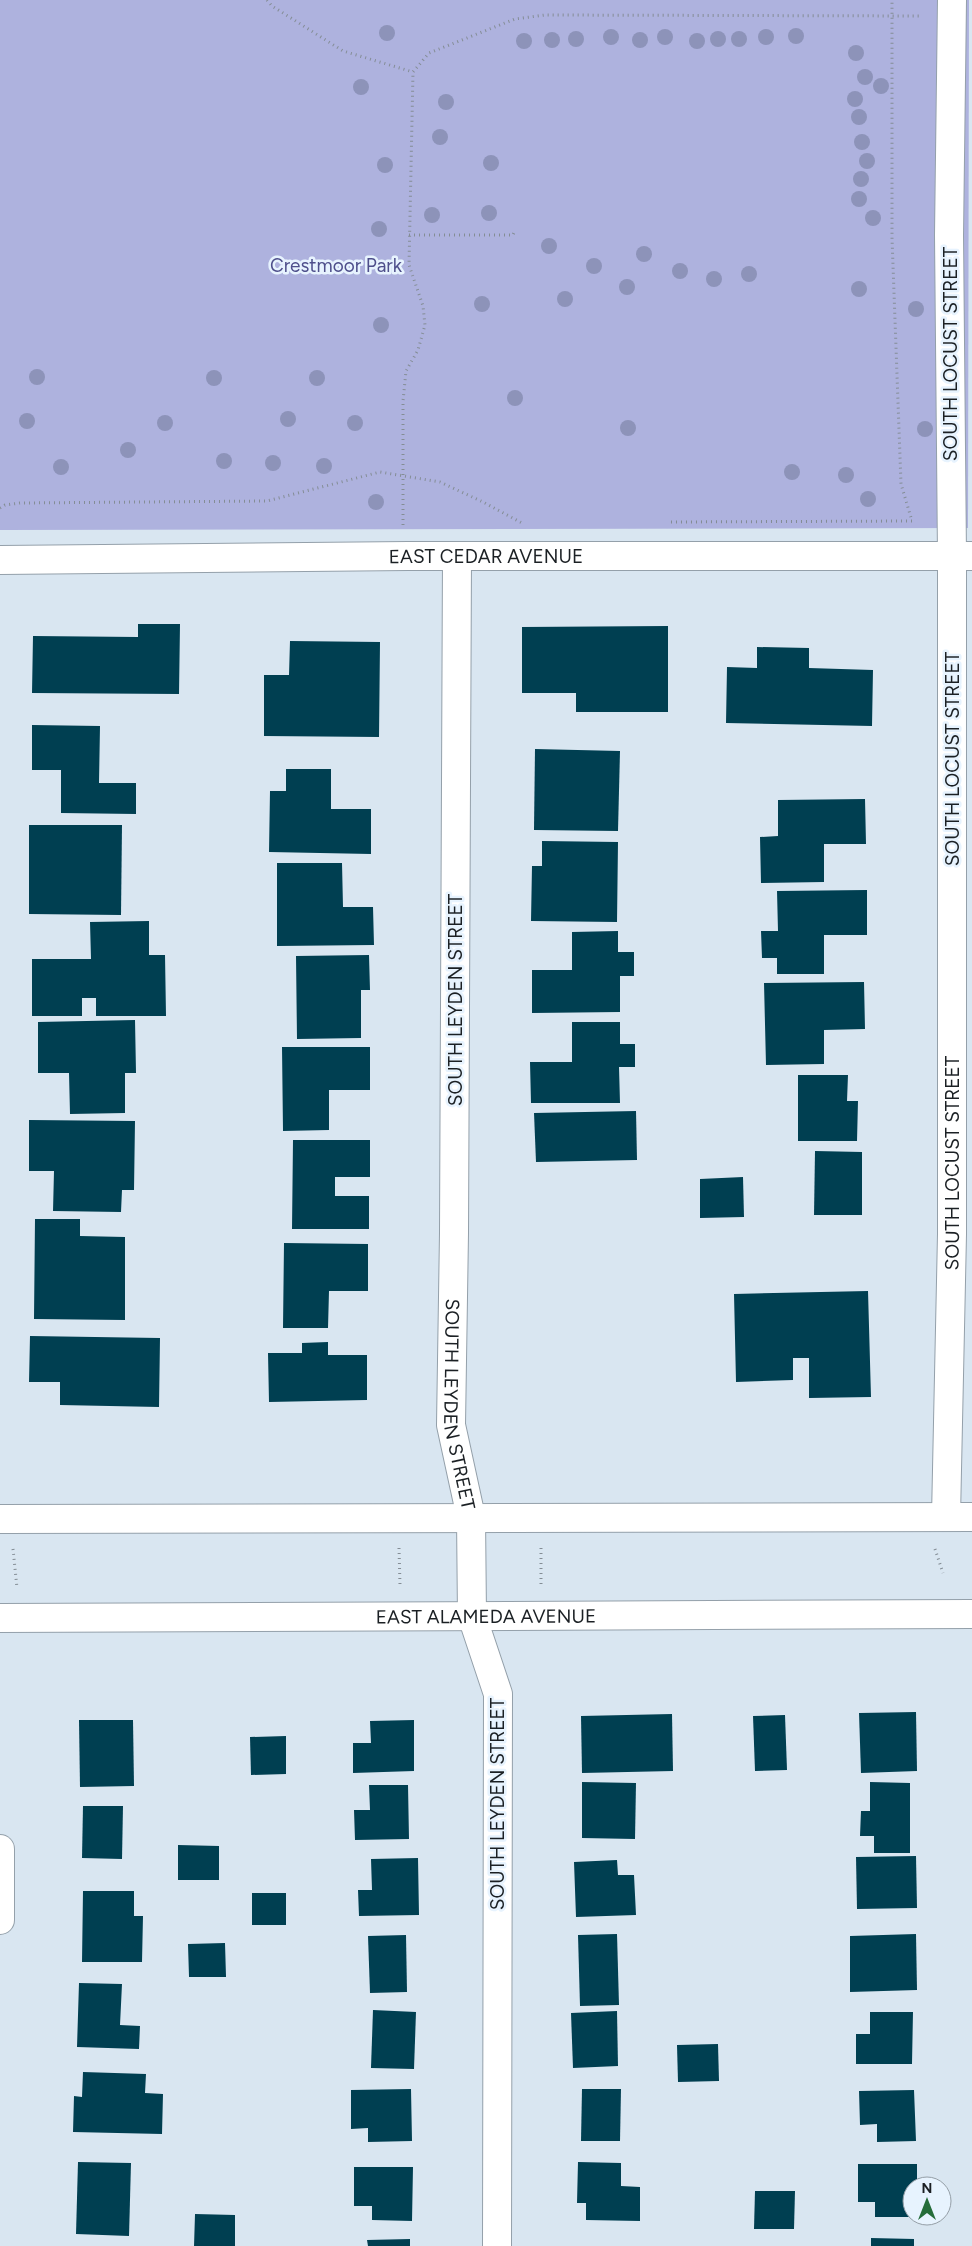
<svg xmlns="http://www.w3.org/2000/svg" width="972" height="2246" viewBox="0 0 972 2246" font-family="Figtree,sans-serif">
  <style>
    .green { fill: #aeb2de }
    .building { fill: #003f51 }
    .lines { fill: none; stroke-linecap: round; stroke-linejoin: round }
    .minor-casing { stroke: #94a0aa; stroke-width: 30 }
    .tertiary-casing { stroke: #94a0aa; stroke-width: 30 }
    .primary-casing { stroke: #94a0aa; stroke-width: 30 }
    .path { stroke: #848d95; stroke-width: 3; stroke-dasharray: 1 4; stroke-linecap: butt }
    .minor { stroke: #fff; stroke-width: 28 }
    .tertiary { stroke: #fff; stroke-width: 28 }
    .primary { stroke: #fff; stroke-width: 28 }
    .tree { fill: #8d93b9 }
    .labels { text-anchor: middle; stroke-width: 5; stroke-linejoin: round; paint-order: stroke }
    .park-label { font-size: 19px; fill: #4e4f8b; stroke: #e7f3fe }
    .street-label { font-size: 19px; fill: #1b2024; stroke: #e7f3fe }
  </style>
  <rect width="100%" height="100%" fill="#d9e6f1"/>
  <polygon class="green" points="0,0 969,0 968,528 0,530"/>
  <g class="building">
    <polygon points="138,624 180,624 179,694 32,693 33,636 138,637"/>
    <polygon points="668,626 668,712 576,712 576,693 522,693 522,627"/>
    <polygon points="290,641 380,642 379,737 264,736 264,675 289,675"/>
    <polygon points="757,647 809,648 809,668 873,670 872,726 726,723 727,667 757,668"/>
    <polygon points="32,725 100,726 99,783 136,783 136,814 61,813 61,770 32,770"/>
    <polygon points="535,749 620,751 618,831 534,830"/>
    <polygon points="286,769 331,769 331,809 371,809 371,854 269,852 270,791 286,791"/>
    <polygon points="865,799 866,844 824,844 824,882 761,883 760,837 778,836 778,800"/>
    <polygon points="29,825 122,825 121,915 29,914"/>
    <polygon points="542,841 618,842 617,922 531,921 532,866 542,866"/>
    <polygon points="277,863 342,863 343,907 373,907 374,945 277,946"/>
    <polygon points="867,890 867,935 824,935 824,974 777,974 777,958 762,958 761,931 778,931 777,891"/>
    <polygon points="149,921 149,955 165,955 166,1016 96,1016 96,998 82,998 82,1016 32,1016 32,959 91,959 90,922"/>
    <polygon points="618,931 618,952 634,952 634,976 620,976 620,1012 532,1013 532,970 572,970 572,932"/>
    <polygon points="369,955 370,990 361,990 361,1038 297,1039 296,956"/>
    <polygon points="864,982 865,1029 824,1030 824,1064 766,1065 764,983"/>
    <polygon points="135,1020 136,1073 125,1073 125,1113 70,1114 69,1073 38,1073 38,1022"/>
    <polygon points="572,1022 620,1022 620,1044 635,1044 635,1067 619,1067 620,1103 531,1103 530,1062 572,1062"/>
    <polygon points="282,1047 370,1047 370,1090 329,1090 329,1130 283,1131"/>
    <polygon points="798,1075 848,1075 847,1101 858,1101 857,1141 798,1141"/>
    <polygon points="636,1111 637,1160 536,1162 534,1113"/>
    <polygon points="29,1120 135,1121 134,1190 122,1190 121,1212 53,1211 54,1171 29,1171"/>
    <polygon points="293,1140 370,1140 370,1177 335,1177 335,1196 369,1196 369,1229 292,1229"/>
    <polygon points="815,1151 862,1152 862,1215 814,1215"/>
    <polygon points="743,1177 744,1217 700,1218 700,1179"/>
    <polygon points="35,1219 80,1219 80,1236 125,1237 125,1320 34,1319"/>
    <polygon points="284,1243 368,1244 368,1291 329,1291 328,1328 283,1328"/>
    <polygon points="868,1291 871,1397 809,1398 809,1358 793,1358 793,1380 736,1382 734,1294"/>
    <polygon points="30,1336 160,1338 159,1407 60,1405 60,1382 29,1382"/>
    <polygon points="328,1342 328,1355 367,1355 367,1400 269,1402 268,1353 302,1353 302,1343"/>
    <polygon points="916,1712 917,1771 861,1773 859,1713"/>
    <polygon points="672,1714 673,1771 582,1773 581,1716"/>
    <polygon points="785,1715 787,1770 755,1771 753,1716"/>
    <polygon points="79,1720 133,1720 134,1786 80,1787"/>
    <polygon points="414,1720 414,1771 353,1773 353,1743 371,1743 370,1721"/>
    <polygon points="286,1736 286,1774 251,1775 250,1737"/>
    <polygon points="582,1782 636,1783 635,1839 582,1838"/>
    <polygon points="870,1782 910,1783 910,1853 874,1853 874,1836 860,1836 861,1811 870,1811"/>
    <polygon points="369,1785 408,1785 409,1839 355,1840 354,1810 370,1810"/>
    <polygon points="83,1806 123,1806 122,1859 82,1858"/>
    <polygon points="178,1845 219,1846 219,1880 178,1880"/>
    <polygon points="916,1856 917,1908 857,1909 856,1857"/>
    <polygon points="418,1858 419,1915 359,1916 358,1890 372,1890 371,1859"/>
    <polygon points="617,1860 618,1875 634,1875 636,1915 576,1917 574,1862"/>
    <polygon points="83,1891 134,1891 134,1916 143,1916 142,1962 82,1962"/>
    <rect x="252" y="1893" width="34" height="32"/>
    <polygon points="617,1934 619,2005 580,2006 578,1935"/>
    <polygon points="916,1934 917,1990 850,1992 850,1936"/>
    <polygon points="406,1935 407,1992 370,1993 368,1936"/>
    <polygon points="225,1943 226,1977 189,1977 188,1944"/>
    <polygon points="79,1983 122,1984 120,2025 140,2026 139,2049 77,2047"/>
    <polygon points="373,2010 416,2012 414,2069 371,2068"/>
    <polygon points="617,2011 618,2066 573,2068 571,2013"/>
    <polygon points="870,2012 913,2012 912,2064 856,2064 856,2034 870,2034"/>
    <polygon points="718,2044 719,2081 678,2082 677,2045"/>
    <polygon points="83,2072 146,2074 145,2093 163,2094 162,2134 73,2132 74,2096 82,2097"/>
    <polygon points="411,2089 412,2141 368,2142 368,2128 351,2129 351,2090"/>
    <polygon points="582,2089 621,2089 620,2141 581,2141"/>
    <polygon points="914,2090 916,2141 877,2142 877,2124 860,2125 859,2091"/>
    <polygon points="78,2162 131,2163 129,2236 76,2234"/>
    <polygon points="578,2162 621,2163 621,2186 640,2187 640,2221 586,2220 586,2203 577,2203"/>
    <polygon points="858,2164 917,2164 917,2186 912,2186 912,2217 875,2217 875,2202 858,2202"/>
    <polygon points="354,2167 413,2167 412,2221 372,2220 372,2206 354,2206"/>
    <polygon points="755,2191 795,2191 794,2229 754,2229"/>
    <polygon points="195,2214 235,2215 235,2246 194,2246"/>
    <polygon points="871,2238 914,2239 914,2246 871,2246"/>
    <polygon points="410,2239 410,2246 368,2246 367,2240"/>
  </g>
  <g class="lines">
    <defs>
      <g id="minor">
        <path id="s1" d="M457,557L454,1233L451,1425L471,1517L472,1616L498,1694L497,2246"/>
        <path id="s2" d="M946,1517L952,1234V556L949,235L952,0"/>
        <polyline points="0,1849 0,1920"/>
      </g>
      <g id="tertiary">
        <path id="s3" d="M0,560L408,556H972"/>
      </g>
      <g id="primary">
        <polyline points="0,1519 972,1517"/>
        <path id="s4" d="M0,1618L972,1614"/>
      </g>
    </defs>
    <use href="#minor" class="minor-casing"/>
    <use href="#tertiary" class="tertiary-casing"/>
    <use href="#primary" class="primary-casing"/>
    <g class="path">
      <polyline points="267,0 272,6 343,51 413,72"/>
      <polyline points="409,235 513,235 515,230"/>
      <polyline points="0,508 5,505 20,503 267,501 380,472 440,482 483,502 522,523"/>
      <polyline points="671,522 912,521 901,484 892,238 892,0"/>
      <polyline points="403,525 403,401 406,371 418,350 425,325 423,306 409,265 413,72 429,53 515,19 545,15 921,16"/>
      <polyline points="399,1548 400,1585"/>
      <polyline points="541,1548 541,1584"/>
      <polyline points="13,1549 17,1588"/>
      <polyline points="935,1549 943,1573"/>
    </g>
    <use href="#minor" class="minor"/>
    <use href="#tertiary" class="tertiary"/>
    <use href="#primary" class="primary"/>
  </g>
  <g class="tree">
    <circle cx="387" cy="33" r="8"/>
    <circle cx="796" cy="36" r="8"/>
    <circle cx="611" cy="37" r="8"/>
    <circle cx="665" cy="37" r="8"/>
    <circle cx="766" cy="37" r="8"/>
    <circle cx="576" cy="39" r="8"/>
    <circle cx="718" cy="39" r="8"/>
    <circle cx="739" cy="39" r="8"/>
    <circle cx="552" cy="40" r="8"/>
    <circle cx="640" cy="40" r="8"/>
    <circle cx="524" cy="41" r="8"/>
    <circle cx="697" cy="41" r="8"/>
    <circle cx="856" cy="53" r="8"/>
    <circle cx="865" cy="77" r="8"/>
    <circle cx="881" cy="86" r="8"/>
    <circle cx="361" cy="87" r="8"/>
    <circle cx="855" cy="99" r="8"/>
    <circle cx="446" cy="102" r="8"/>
    <circle cx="859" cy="117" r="8"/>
    <circle cx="440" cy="137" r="8"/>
    <circle cx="862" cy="142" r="8"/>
    <circle cx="867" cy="161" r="8"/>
    <circle cx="491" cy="163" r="8"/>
    <circle cx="385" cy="165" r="8"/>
    <circle cx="861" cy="179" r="8"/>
    <circle cx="859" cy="199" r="8"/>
    <circle cx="489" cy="213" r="8"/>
    <circle cx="432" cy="215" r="8"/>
    <circle cx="873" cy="218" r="8"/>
    <circle cx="379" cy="229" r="8"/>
    <circle cx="549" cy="246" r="8"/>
    <circle cx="644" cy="254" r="8"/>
    <circle cx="594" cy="266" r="8"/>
    <circle cx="680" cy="271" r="8"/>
    <circle cx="749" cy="274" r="8"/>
    <circle cx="714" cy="279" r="8"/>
    <circle cx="627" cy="287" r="8"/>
    <circle cx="859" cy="289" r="8"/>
    <circle cx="565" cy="299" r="8"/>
    <circle cx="482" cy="304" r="8"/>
    <circle cx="916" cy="309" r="8"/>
    <circle cx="381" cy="325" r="8"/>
    <circle cx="37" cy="377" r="8"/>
    <circle cx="214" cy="378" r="8"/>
    <circle cx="317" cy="378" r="8"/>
    <circle cx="515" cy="398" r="8"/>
    <circle cx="288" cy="419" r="8"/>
    <circle cx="27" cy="421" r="8"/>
    <circle cx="165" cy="423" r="8"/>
    <circle cx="355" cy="423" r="8"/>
    <circle cx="628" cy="428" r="8"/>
    <circle cx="925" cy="429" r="8"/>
    <circle cx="128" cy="450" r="8"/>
    <circle cx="224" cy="461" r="8"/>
    <circle cx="273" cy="463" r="8"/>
    <circle cx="324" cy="466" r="8"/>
    <circle cx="61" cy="467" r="8"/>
    <circle cx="792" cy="472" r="8"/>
    <circle cx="846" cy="475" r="8"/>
    <circle cx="868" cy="499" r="8"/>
    <circle cx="376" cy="502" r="8"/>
  </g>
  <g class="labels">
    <g class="park-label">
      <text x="336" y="272">Crestmoor Park</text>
    </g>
    <g class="street-label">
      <text transform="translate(950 354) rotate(-90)" y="7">SOUTH LOCUST STREET</text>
      <text dy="7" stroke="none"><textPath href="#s3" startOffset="486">EAST CEDAR AVENUE</textPath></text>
      <text transform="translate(952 759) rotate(-90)" y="7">SOUTH LOCUST STREET</text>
      <text transform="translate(455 1000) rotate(-90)" y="7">SOUTH LEYDEN STREET</text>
      <text dy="7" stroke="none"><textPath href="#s2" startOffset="354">SOUTH LOCUST STREET</textPath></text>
      <text dy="7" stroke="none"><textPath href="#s1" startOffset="848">SOUTH LEYDEN STREET</textPath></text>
      <text dy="7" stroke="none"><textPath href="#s4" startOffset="486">EAST ALAMEDA AVENUE</textPath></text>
      <text transform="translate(497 1804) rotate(-90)" y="7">SOUTH LEYDEN STREET</text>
    </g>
  </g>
  <g transform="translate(927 2201)"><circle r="24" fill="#e7f3fe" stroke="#959fa7"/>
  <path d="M0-4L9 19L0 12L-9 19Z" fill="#256d3a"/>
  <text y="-8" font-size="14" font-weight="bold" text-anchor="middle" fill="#1b2024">N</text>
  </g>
</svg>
